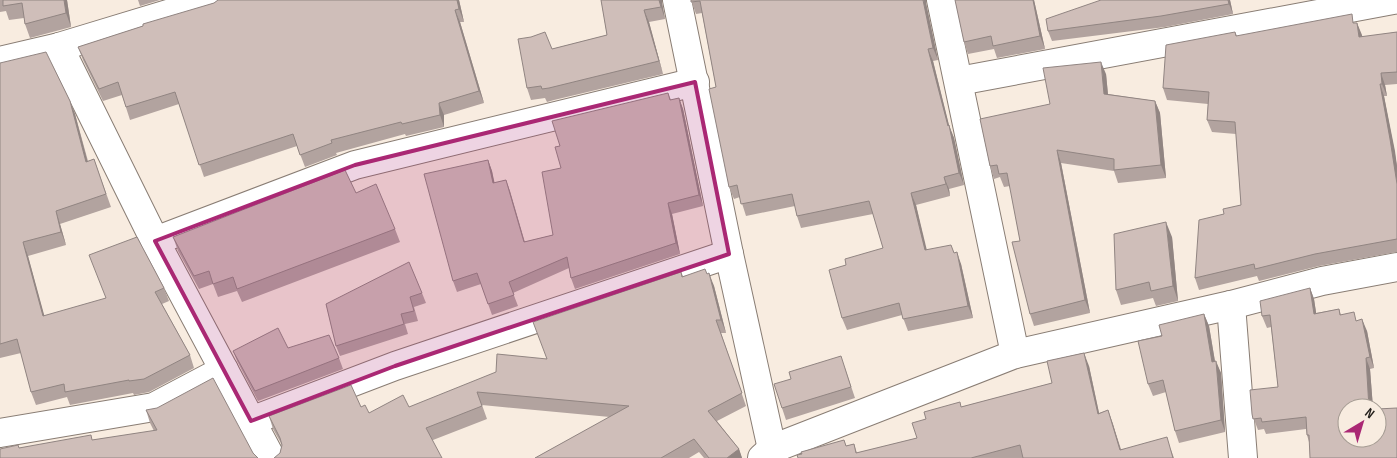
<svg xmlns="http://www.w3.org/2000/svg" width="1397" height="458" viewBox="0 0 1397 458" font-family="'Sofia Sans Condensed',sans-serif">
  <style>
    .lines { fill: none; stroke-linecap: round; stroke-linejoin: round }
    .street-casing { stroke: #897d74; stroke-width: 30 }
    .street { stroke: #fff; stroke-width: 28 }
    .wall { fill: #b2a39f }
    .shaded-wall { fill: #918582 }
    .building { fill: #cfbeb9; stroke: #918582 }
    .marked { fill: #aa2874; fill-opacity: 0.2; stroke: #aa2874; stroke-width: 4; stroke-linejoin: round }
  </style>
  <rect width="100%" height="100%" fill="#f8ece0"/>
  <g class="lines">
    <defs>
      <g id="street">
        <polyline points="677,0 729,254 774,458"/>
        <polyline points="941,0 1015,354"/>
        <polyline points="59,47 155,241 271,458"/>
        <polyline points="0,61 59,47 214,0"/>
        <polyline points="959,81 1393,0"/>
        <polyline points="155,241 355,165 695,82"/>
        <polyline points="1231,305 1243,458"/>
        <polyline points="251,421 395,366 729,254"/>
        <polyline points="0,433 154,407 224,370"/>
        <polyline points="762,458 772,449 1015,354 1231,305 1322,281 1397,267"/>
      </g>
    </defs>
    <use href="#street" class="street-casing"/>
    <use href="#street" class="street"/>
  </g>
  <g class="wall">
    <polygon points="0,0 67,0 71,27 30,38 25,24 24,18 9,20 6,11 0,12"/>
    <polygon points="138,0 160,0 140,6"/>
    <polygon points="218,0 459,0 464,22 460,22 484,103 444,115 444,127 406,136 405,134 336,153 337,155 305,167 297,146 204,177 179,104 130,120 122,95 103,101 83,60 78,47 214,3"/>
    <polygon points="601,0 662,0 662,3 665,19 649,22 663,74 554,100 547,102 545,98 531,100 527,88 552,49 607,35"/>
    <polygon points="691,0 926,3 938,60 933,61 949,126 954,138 964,185 949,189 950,196 916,205 926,250 954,253 961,264 973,318 908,331 902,315 847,330 842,318 846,265 883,248 873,214 801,228 797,216 795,206 746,216 740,197 734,199 729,187 716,87 702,13 696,14"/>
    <polygon points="1034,0 1045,49 997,58 994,49 968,54 964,42"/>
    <polygon points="1230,0 1233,14 1165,27 1052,41 1048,31"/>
    <polygon points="1357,23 1362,37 1397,32 1397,84 1385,85 1387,96 1384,96 1397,166 1397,252 1319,266 1259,281 1257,276 1199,290 1195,278 1224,214 1241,205 1236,134 1212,132 1207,120 1208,104 1167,100 1163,88 1235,32 1237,36"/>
    <polygon points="0,63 70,101 75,114 88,161 94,159 111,207 60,224 66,245 28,256 44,316 164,288 169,301 162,304 190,355 194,368 149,392 134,395 133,393 70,405 67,397 36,405 31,392 21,353 0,358"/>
    <polygon points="1106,74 1108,94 1155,101 1160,113 1166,178 1118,183 1114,171 1061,163 1090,313 1034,326 1030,314 1020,241 1010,186 1004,187 1000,177 994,179 990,166 1050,104"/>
    <polygon points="668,93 671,100 679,98 683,109 703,206 672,214 680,254 575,289 571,278 569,268 513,293 518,306 492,315 481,284 457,292 453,281 488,160 492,171 494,183 506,180 524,242 553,235 561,168 560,146"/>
    <polygon points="356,193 395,229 400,242 242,302 237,291 218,297 213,284 199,289 178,251 173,237"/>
    <polygon points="1172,237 1178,301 1156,306 1153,298 1121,305 1116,290"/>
    <polygon points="681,272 683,276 707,274 714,286 726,333 721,333 746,406 717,421 739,449 742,458 704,458 699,452 689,458 535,458 610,417 482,405 487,419 433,440 280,453 282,445 273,429 269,416 361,407 369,413 409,407 547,359"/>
    <polygon points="1310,288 1314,299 1316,313 1339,309 1341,315 1357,321 1367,331 1374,368 1370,369 1373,408 1347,408 1309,442 1307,435 1306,429 1266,434 1264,429 1258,430 1252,414 1278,387 1271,327 1267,328 1262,316"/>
    <polygon points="422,293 426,303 414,307 418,321 405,324 408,334 340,356 336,346 326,304"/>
    <polygon points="1204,314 1209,326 1215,361 1221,373 1225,432 1179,443 1175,431 1166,392 1153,396 1148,384 1162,336"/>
    <polygon points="288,348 339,358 343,369 258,401 237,361 233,351"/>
    <polygon points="1089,366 1099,413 1108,410 1121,449 1171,450 1174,458 798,458 844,440 846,446 854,444 857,453 917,438 926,419 961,407 1052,383"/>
    <polygon points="845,368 855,398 786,420 782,408"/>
    <polygon points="146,410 253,453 19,448 93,440 154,431 150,423"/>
  </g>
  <g class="shaded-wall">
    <polygon points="64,0 67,0 71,27 66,13"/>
    <polygon points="457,0 459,0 464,22 459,9"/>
    <polygon points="659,0 662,0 662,3 665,19 661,7"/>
    <polygon points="923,0 926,0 926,3 938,60 933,48"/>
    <polygon points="1033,0 1034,0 1045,49 1040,36"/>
    <polygon points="1228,0 1230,0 1233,14 1229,4"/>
    <polygon points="455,10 460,22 484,103 479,91"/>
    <polygon points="644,10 649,22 663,74 659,61"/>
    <polygon points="1357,23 1362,35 1364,49 1359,37"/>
    <polygon points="928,49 933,61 952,137 949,125 954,138 964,185 959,173"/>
    <polygon points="1101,62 1106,74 1109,106 1104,94"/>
    <polygon points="1381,73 1385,85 1387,96 1382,84"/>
    <polygon points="1380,84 1384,96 1395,151 1397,166 1397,184"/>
    <polygon points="679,98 683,109 703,206 699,195"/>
    <polygon points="70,101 75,114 91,175 86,162"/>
    <polygon points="1155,101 1160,113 1166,178 1161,165"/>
    <polygon points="439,103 444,115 444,127 440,115"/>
    <polygon points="1057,150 1061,163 1090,313 1085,300"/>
    <polygon points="488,160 492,171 497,194 493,183"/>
    <polygon points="944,177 949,189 950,196 946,184"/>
    <polygon points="506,180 510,191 528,253 524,242"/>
    <polygon points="911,193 916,205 930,263 925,250"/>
    <polygon points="668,203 672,214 680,254 676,243"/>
    <polygon points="56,211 60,224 66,245 61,232"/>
    <polygon points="1166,222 1172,237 1178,301 1173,286"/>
    <polygon points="23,242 28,256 48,329 43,316"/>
    <polygon points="957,252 961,264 973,318 968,306"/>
    <polygon points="709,273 714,286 726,333 721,320"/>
    <polygon points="1310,288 1314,299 1318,325 1314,314"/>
    <polygon points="1204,314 1209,326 1217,374 1212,362"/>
    <polygon points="1362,319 1367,331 1374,368 1370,357"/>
    <polygon points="1084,353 1089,366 1102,427 1098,414"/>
    <polygon points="1366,358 1370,369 1373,408 1369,408"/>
    <polygon points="1216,361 1221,373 1225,432 1221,420"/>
    <polygon points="1108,410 1113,424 1123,458 1120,450"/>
    <polygon points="739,449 742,458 727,458"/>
  </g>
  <g class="building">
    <polygon points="3,0 64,0 66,13 25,24 22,3 3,6"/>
    <polygon points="218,0 457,0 459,9 455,10 479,91 439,103 440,115 402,124 401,122 331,140 332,143 300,155 293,134 199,165 175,92 126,107 118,82 99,89 78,47 143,26 143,24 214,3"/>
    <polygon points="601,0 659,0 661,7 644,10 659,61 549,88 542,89 541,86 527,88 518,39 531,37 545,32 552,49 607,35"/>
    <polygon points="691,0 923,0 933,48 928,49 948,126 949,125 959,173 944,177 946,184 911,193 925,250 951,245 954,253 957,252 968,306 903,319 899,303 842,318 829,270 846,265 845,259 883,248 869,201 797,216 792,194 741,204 737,185 729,187 709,89 716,87 700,1 691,2"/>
    <polygon points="955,0 1033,0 1040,36 993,46 991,36 964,42"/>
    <polygon points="1101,0 1228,0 1229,4 1161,16 1048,31 1046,19"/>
    <polygon points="1352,14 1353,23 1357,23 1359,37 1397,32 1397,72 1381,73 1382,84 1380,84 1390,139 1397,184 1397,239 1315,254 1255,269 1254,264 1195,278 1199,220 1224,214 1223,209 1241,205 1235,122 1207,120 1209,92 1163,88 1166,45 1235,32 1236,36"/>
    <polygon points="46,52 70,101 86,162 94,159 106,194 56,211 61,232 23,242 43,316 106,298 89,255 137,237 164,288 155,292 190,355 144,379 129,381 129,380 65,392 64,384 31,392 17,339 0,344 0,63"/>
    <polygon points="1101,62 1104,94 1155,101 1161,165 1114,170 1114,159 1057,150 1085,300 1030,314 1012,242 1020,241 1007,173 999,174 997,165 990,166 980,119 1050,104 1043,68"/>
    <polygon points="668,93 670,100 679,98 699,195 668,203 676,243 571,278 567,257 509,282 514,295 488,304 477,273 453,281 424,174 488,160 493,183 506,180 524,242 553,235 542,172 561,168 555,147 560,146 552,121"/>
    <polygon points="345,170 356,193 376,184 395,229 237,289 233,277 213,284 209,271 194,276 173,237"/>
    <polygon points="1166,222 1173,286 1151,291 1149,282 1116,290 1114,234"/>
    <polygon points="409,262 422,293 410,297 414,311 401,314 404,324 336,346 326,304"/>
    <polygon points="705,269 707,274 709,273 721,320 716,320 742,393 708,411 739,449 727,458 709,458 694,439 661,458 535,458 629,406 477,392 482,406 426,428 442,458 274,458 280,453 282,445 280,438 269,416 351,385 361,407 365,405 369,413 403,395 409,407 496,372 497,354 547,359 533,322 681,272 682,277"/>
    <polygon points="1310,288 1314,314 1339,309 1340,315 1354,312 1356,321 1362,319 1370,357 1366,358 1369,408 1347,408 1347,438 1377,438 1377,409 1397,408 1397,458 1310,458 1309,435 1307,435 1306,417 1262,422 1261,418 1253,419 1252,414 1250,390 1278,387 1270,315 1262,316 1260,301"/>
    <polygon points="1204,314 1212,362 1216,361 1221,420 1175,431 1163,380 1148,384 1138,341 1162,336 1159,325"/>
    <polygon points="278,328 288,348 329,335 339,358 255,391 233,351"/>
    <polygon points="1084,353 1098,414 1108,410 1120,450 1167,437 1173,458 1023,458 1020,445 971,458 798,458 797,455 802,454 801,452 844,440 846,446 854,444 856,453 917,438 912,423 926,419 924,412 960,402 961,407 1052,383 1047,361"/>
    <polygon points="841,356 851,387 782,408 774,384 791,379 789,372"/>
    <polygon points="213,378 253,453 258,458 0,458 0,449 18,445 19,448 91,435 92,440 157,430 146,410 157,408"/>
  </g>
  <path class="marked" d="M695,82L729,254L395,366L251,421L155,241L355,165Z"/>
  <g transform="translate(1362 423) rotate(38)"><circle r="24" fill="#f8ece0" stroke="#a49b92"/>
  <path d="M0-4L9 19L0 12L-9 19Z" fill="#aa2874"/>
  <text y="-8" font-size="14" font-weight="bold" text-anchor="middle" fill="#25211d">N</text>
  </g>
</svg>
